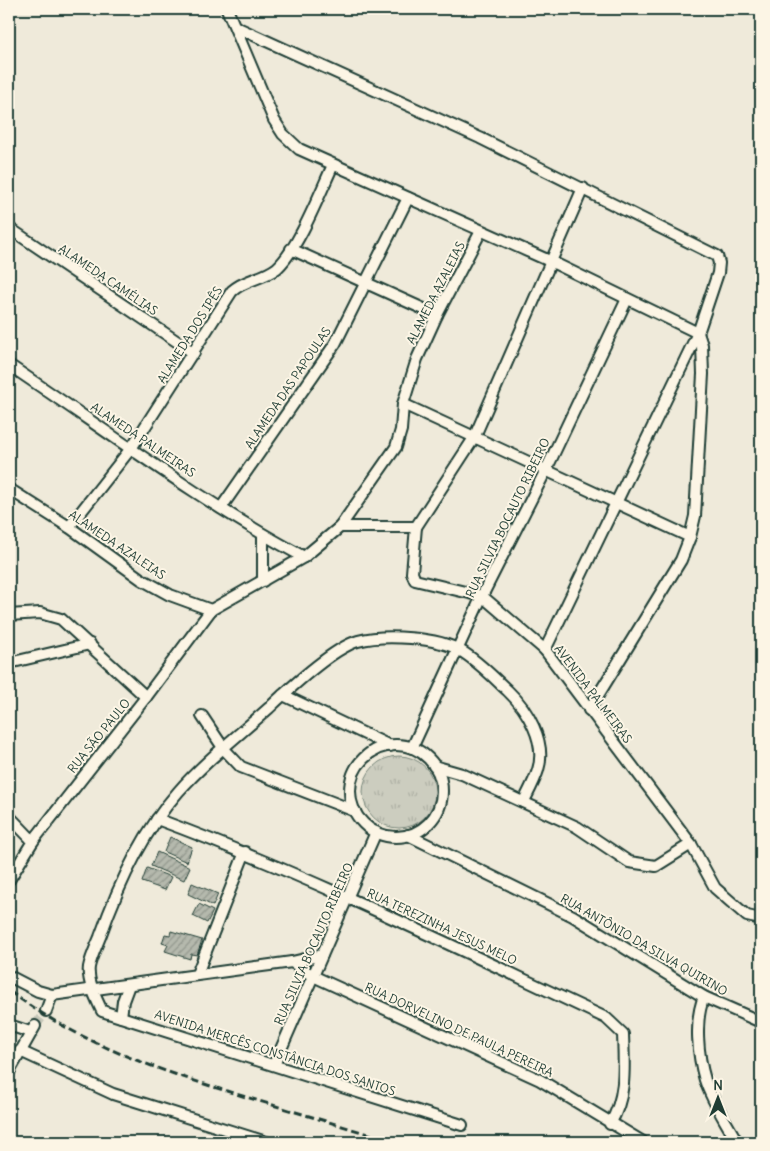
<svg xmlns="http://www.w3.org/2000/svg" width="770" height="1151" viewBox="0 0 770 1151" font-family="Delius,sans-serif">
  <style>
    .park { fill: url(#park-tufts); stroke: #76857a }
    .building { fill: url(#building-hatch); stroke: #1f3d34 }
    .lines { fill: none; stroke-linecap: round; stroke-linejoin: round }
    .minor-tunnel { stroke: #c5c7b9; stroke-width: 10; stroke-dasharray: 10 5; stroke-linecap: butt }
    .minor-casing { stroke: #1f3d34; stroke-width: 14 }
    .minor { stroke: #fcf5e5; stroke-width: 10 }
    .rail { stroke: #1f3d34; stroke-width: 3; stroke-dasharray: 8 4; stroke-linecap: butt }
    .labels { text-anchor: middle; stroke-width: 4; stroke-linejoin: round; paint-order: stroke }
    .street-label { font-size: 12px; fill: #1f3d34; stroke: #fcf5e5 }
  </style>
  <defs>
    <pattern id="park-tufts" width="24" height="20" patternUnits="userSpaceOnUse" patternTransform="scale(1.25)"><rect width="24" height="20" fill="#cccdbf"/><path d="M3 7l-1-3M5 7V3M7 7l1-3M15 17l-1-3M17 17v-4M19 17l1-3" fill="none" stroke="#afb1a5"/></pattern>
    <pattern id="building-hatch" width="6" height="6" patternUnits="userSpaceOnUse" patternTransform="scale(1.25)"><rect width="6" height="6" fill="#b5b9ad"/><path d="M-1 1l2-2M0 6l6-6M5 7l2-2" fill="none" stroke="#93988e"/></pattern>
  </defs>
  <rect width="100%" height="100%" fill="#efeada"/>
  <filter id="ink" filterUnits="userSpaceOnUse"><feTurbulence type="fractalNoise" baseFrequency=".02" numOctaves="2"/><feDisplacementMap in="SourceGraphic" scale="10" xChannelSelector="R" yChannelSelector="G"/><feConvolveMatrix kernelMatrix="1 2 1 2 8 2 1 2 1" color-interpolation-filters="sRGB"/></filter>
  <g filter="url(#ink)">
    <circle class="park" cx="399" cy="792" r="36"/>
    <g class="building">
      <polygon points="170,837 192,847 187,862 164,852"/>
      <polygon points="157,852 190,867 184,880 151,866"/>
      <polygon points="147,868 171,877 165,890 142,882"/>
      <polygon points="192,883 218,894 213,906 188,894"/>
      <polygon points="199,904 213,911 207,923 193,916"/>
      <polygon points="171,931 202,940 197,955 191,954 190,959 165,951 168,945 162,943 165,934 170,935"/>
    </g>
    <g class="lines">
      <polyline class="minor-tunnel" points="35,1026 46,1011"/>
      <defs>
        <g id="minor">
          <polyline points="227,9 274,120 283,134 299,149 552,262 698,333 702,345 703,374 695,516 690,537 681,560 589,710"/>
          <polyline points="236,27 480,138 717,256 719,263 718,273 698,333 545,650"/>
          <polyline points="9,228 194,353"/>
          <polyline points="291,249 437,315"/>
          <path d="M9,365C106,430 201,502 304,557"/>
          <polyline points="403,404 690,537"/>
          <polyline points="9,489 69,527 141,579 170,595 211,610 304,557 340,527 396,447 401,430 403,404 417,359 437,315 481,231"/>
          <polyline points="221,508 335,344 408,198"/>
          <path d="M69,527L132,447L232,291C245,279 263,279 277,268C298,249 320,193 333,165"/>
          <polyline points="340,527 416,527 412,573 415,580 482,596 545,650 691,844 715,888 747,916 761,919"/>
          <polyline points="416,527 474,438 583,188"/>
          <polyline points="263,581 263,535"/>
          <polyline points="9,615 40,613 61,619 146,697"/>
          <polyline points="9,663 90,644"/>
          <polyline points="283,695 390,746"/>
          <polyline points="202,716 224,749 241,767 355,811"/>
          <circle cx="396" cy="791" r="46"/>
          <polyline points="412,748 482,596 546,470 627,299"/>
          <polyline points="434,766 462,774 577,827 629,862 656,866 691,844"/>
          <polyline points="9,816 33,841"/>
          <path d="M157,819C311,876 458,949 606,1018L623,1034C624,1066 627,1096 610,1124"/>
          <polyline points="408,835 573,916 704,997 761,1022"/>
          <polyline points="9,880 33,841 146,697 211,610"/>
          <polyline points="292,962 313,976 540,1080 643,1142"/>
          <polyline points="197,974 245,852"/>
          <polyline points="9,976 38,991 52,995 292,962 322,955"/>
          <path d="M704,997C694,1020 698,1056 705,1080C712,1102 727,1123 737,1142"/>
          <polyline points="46,1011 52,995"/>
          <polyline points="121,1017 123,1001 129,985"/>
          <polyline points="9,1025 30,1032"/>
          <polyline points="20,1051 113,1094 266,1142"/>
          <polyline points="274,1065 376,832"/>
          <polyline points="9,1072 35,1026"/>
          <path d="M462,1125L102,1011C96,998 87,981 89,967C91,957 96,947 100,937C118,886 142,833 178,792C205,761 239,735 269,708C289,689 333,648 358,641C384,634 438,637 461,651C478,661 493,677 508,691C527,709 547,742 538,770C535,780 529,791 524,801"/>
        </g>
      </defs>
      <use href="#minor" class="minor-casing"/>
      <use href="#minor" class="minor"/>
      <path class="rail" d="M9,991C84,1046 158,1070 246,1097C296,1112 345,1127 395,1142"/>
    </g>
  </g>
  <g class="labels">
    <g class="street-label">
      <text transform="translate(108 280) rotate(34)" y="4">ALAMEDA CAMÉLIAS</text>
      <text transform="translate(436 293) rotate(-63)" y="4">ALAMEDA AZALEIAS</text>
      <text transform="translate(190 335) rotate(-58)" y="4">ALAMEDA DOS IPÊS</text>
      <text transform="translate(288 388) rotate(-56)" y="4">ALAMEDA DAS PAPOULAS</text>
      <text transform="translate(143 440) rotate(34)" y="4">ALAMEDA PALMEIRAS</text>
      <text transform="translate(508 518) rotate(-64)" y="4">RUA SILVIA BOCAUTO RIBEIRO</text>
      <text transform="translate(117 545) rotate(34)" y="4">ALAMEDA AZALEIAS</text>
      <text transform="translate(593 694) rotate(53)" y="4">AVENIDA PALMEIRAS</text>
      <text transform="translate(99 736) rotate(-51)" y="4">RUA SÃO PAULO</text>
      <text transform="translate(442 927) rotate(25)" y="4">RUA TEREZINHA JESUS MELO</text>
      <text transform="translate(314 944) rotate(-66)" y="4">RUA SILVIA BOCAUTO RIBEIRO</text>
      <text transform="translate(644 945) rotate(30)" y="4">RUA ANTÔNIO DA SILVA QUIRINO</text>
      <text transform="translate(459 1030) rotate(25)" y="4">RUA DORVELINO DE PAULA PEREIRA</text>
      <text transform="translate(275 1053) rotate(18)" y="4">AVENIDA MERCÊS CONSTÂNCIA DOS SANTOS</text>
    </g>
  </g>
  <rect width="770" height="1151" fill="none" stroke="#fcf5e5" stroke-width="30"/>
  <rect x="15" y="15" width="740" height="1121" fill="none" stroke="#1f3d34" stroke-width="2" filter="url(#ink)"/>
  <g transform="translate(718 1098)" stroke="#fcf5e5" stroke-width="4" paint-order="stroke">
  <path d="M0-4L9 19L0 12L-9 19Z" fill="#1f3d34"/>
  <text y="-8" font-size="14" font-weight="bold" text-anchor="middle" fill="#1f3d34">N</text>
  </g>
</svg>
